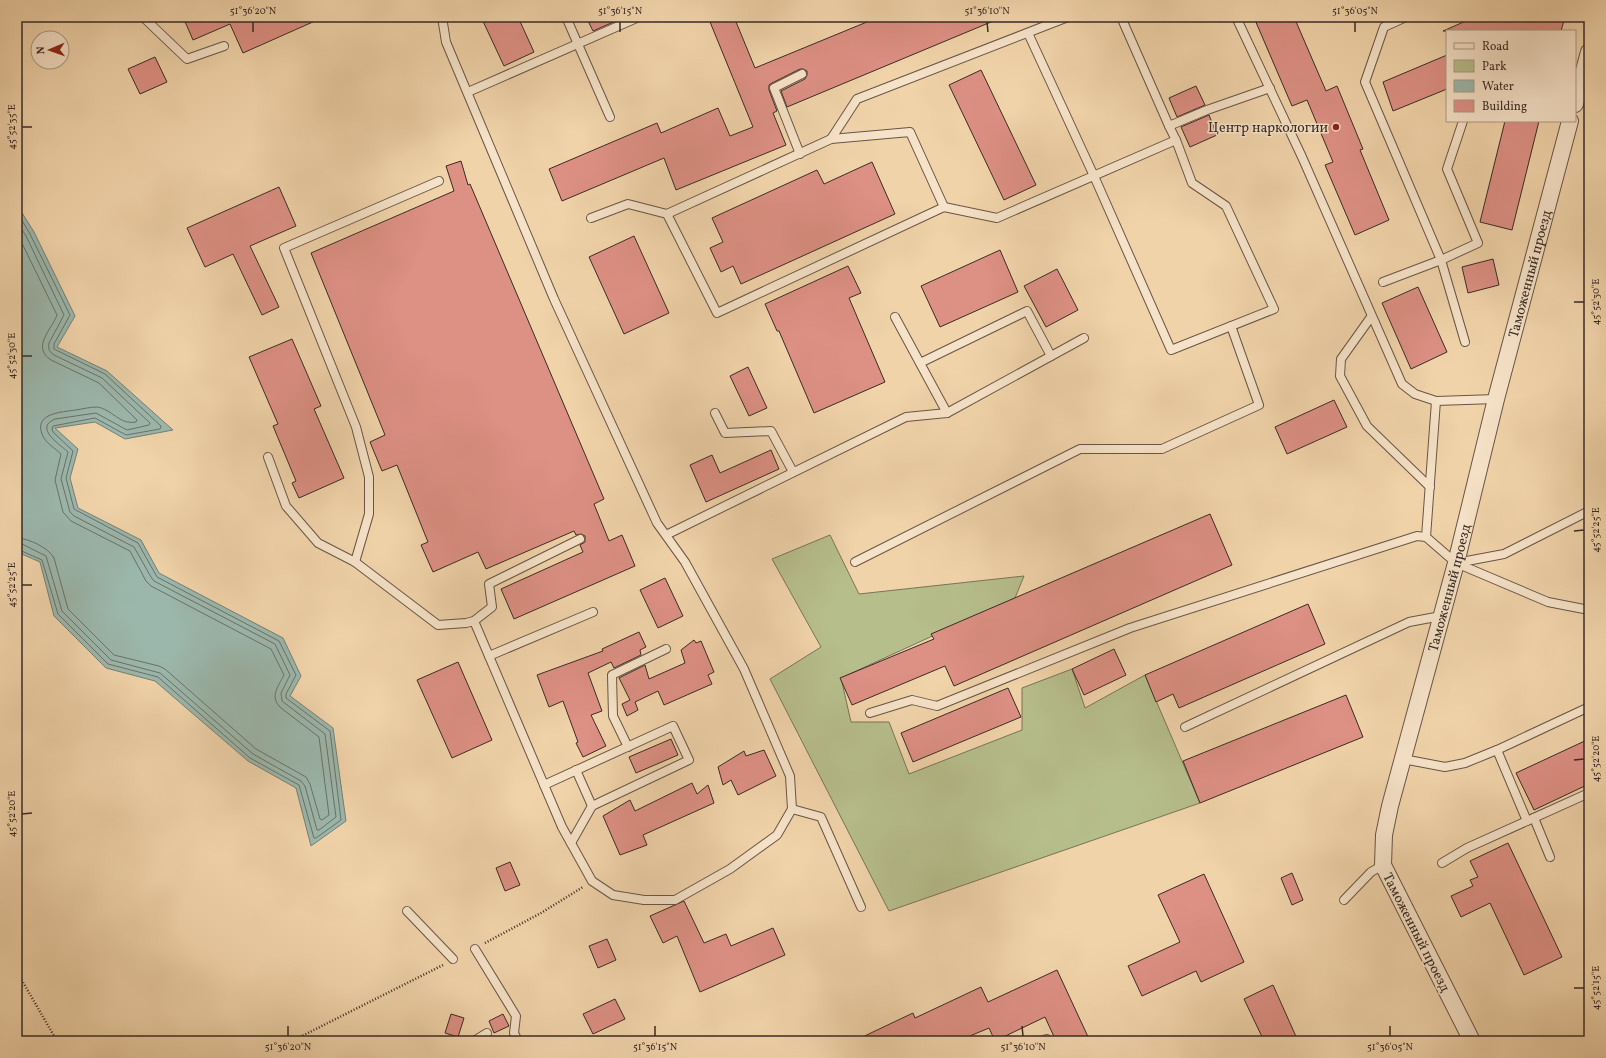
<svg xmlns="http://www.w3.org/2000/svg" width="1606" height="1058" viewBox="0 0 1606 1058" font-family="Vollkorn,serif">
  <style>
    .green { fill: #b6be8c; stroke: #787458 }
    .water { fill: #9bb7ac; stroke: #747f76 }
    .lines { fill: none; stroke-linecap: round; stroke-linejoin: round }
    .shore { stroke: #6a7168; stroke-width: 1 }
    .building { fill: #dd9084; stroke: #392b25 }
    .service-casing { stroke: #675546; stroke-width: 10 }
    .minor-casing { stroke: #675546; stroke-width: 18 }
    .path { stroke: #392b25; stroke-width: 2.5; stroke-dasharray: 1 2; stroke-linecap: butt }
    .service { stroke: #f6e2c8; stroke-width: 8 }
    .minor { stroke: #f6e2c8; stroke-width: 16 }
    .ticks { fill: none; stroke: #392b25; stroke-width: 1.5 }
    .poi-dot { fill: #8f2418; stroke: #f6e2c8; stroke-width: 1.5 }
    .labels { text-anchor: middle; stroke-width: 3; stroke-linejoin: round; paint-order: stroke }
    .poi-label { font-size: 14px; fill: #392b25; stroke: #f6e2c8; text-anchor: end }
    .street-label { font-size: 14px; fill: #392b25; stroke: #f6e2c8 }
    .neatline { fill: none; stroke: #392b25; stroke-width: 1.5 }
    .ticks-label { font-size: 10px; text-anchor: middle; fill: #392b25 }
  </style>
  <rect width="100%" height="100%" fill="#f1d3aa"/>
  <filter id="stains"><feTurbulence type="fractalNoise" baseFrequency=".005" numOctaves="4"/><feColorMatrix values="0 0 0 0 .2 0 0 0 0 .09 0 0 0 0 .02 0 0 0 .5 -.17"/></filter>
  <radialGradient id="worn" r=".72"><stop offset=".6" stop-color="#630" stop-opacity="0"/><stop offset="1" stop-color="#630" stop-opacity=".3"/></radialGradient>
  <polygon class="green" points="830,535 859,594 1024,576 1015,598 841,678 851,722 889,722 909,774 1022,730 1022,688 1072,669 1085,708 1145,675 1200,803 889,911 770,679 821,647 772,559"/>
  <polygon class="water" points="17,205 34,232 75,316 57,347 107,371 173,430 125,439 95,422 55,428 78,449 70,478 78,508 141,540 159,573 283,638 301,676 290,696 333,728 346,821 311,846 296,788 248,761 155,681 106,668 54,616 40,562 17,552"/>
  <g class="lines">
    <g class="shore">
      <polyline points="17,212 30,234 70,315 54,344 54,349 105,374 161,426 160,429 126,435 95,418 53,426 52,429 53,432 73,451 66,478 74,509 138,543 157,577 279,641 296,675 286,694 286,698 330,731 341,820 316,838 314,838 299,785 250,758 158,677 108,664 58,614 42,560 17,549"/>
      <path d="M17,222L26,236L64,315L49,343C48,348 49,352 54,355L102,378L150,423L149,425L127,430L96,413L55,419C33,428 61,445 68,452L61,479L70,512L74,516L134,547L151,577L154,581L275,644L290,675L281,693L282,701L325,734L336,817L319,830H317L305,786L301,781L253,754L160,673L111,660L62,611L46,556L22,544H17"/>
      <path d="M17,233L57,315C52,329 31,347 51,360L99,383L137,420L136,422C119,425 112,409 97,407C90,407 82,409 76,410C62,412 34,413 42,434C45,443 55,448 61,454L55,480L63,512L71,521L130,551L146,581L151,586L271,649L284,675C278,687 269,697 281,708L319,737L329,815L322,820L320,819L310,784L306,777L256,749L165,669L159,666L114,655L68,609L54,558C49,548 28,538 17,538"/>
    </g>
  </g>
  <g class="building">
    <polygon points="183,17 324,17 243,53 230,24 193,40"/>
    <polygon points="481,17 518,17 534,52 504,66"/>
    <polygon points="586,17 625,17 593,31"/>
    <polygon points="708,17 734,17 755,68 879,17 1003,17 787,107 781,91 805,79 807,75 807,71 803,69 800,69 772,83 769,85 769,90 777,111 773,113 786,145 676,190 664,158 562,201 549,169 657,123 661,133 718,108 730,136 753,127"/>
    <polygon points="1262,17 1294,17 1326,91 1337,86 1363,149 1360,150 1389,220 1355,235 1325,165 1333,162 1307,100 1292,106 1255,20"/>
    <polygon points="1475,17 1565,17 1561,31 1443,31"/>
    <polygon points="1447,55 1447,89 1393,111 1383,82"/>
    <polygon points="155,57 167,82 140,94 128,69"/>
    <polygon points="981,70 1036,185 1004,200 949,85"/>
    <polygon points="1196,86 1205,105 1177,117 1169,98"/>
    <polygon points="1209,115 1217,135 1190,147 1181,127"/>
    <polygon points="1505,121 1539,121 1512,230 1480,222"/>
    <polygon points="461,161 468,185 470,184 604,499 594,504 609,541 622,535 635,566 514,619 501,589 583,552 580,545 585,542 585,536 581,534 576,535 574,531 486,569 478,552 433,572 421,545 428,542 397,465 382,471 370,442 385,435 311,253 454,191 446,166"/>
    <polygon points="872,162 895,214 741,284 733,266 721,272 710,248 723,242 712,218 817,170 824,184"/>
    <polygon points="279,187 296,226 250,246 279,307 262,315 233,254 205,267 187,228"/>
    <polygon points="634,236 669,313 624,334 589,257"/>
    <polygon points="1000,250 1018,292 940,327 921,286"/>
    <polygon points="1493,259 1499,285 1468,293 1462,267"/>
    <polygon points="848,266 861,293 849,298 885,382 814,413 779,331 777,331 765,304"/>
    <polygon points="1057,269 1078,310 1046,327 1024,286"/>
    <polygon points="1418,287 1447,352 1411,369 1382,303"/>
    <polygon points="292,339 321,406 314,409 344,478 299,498 292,483 296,481 273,426 278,424 249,357"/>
    <polygon points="748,367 767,408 749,416 730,376"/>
    <polygon points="1334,400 1347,427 1287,454 1275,427"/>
    <polygon points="771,450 779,469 706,502 690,465 712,455 720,473"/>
    <polygon points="1210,514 1232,565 954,686 945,666 852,705 840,678 934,639 931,634"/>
    <polygon points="665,578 683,616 658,628 640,590"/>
    <polygon points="1308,604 1325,644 1179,708 1173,694 1156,702 1145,675"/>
    <polygon points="639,632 646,647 640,650 641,655 614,668 611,662 588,673 602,711 591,715 606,746 583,757 576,743 578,742 563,701 549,707 537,675 603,651 602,649"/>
    <polygon points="694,640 696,643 701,641 714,672 708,675 712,684 664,705 658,691 635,702 638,710 627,716 622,704 630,700 619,678 645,665 649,679 685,663 681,650"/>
    <polygon points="1114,649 1126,675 1084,695 1072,669"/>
    <polygon points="458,662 492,740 452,758 417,680"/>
    <polygon points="1008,688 1021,717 913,762 901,733"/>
    <polygon points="1346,695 1363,737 1200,803 1183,761"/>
    <polygon points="671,739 678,755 636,773 629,757"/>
    <polygon points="1589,739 1589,784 1534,810 1516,773"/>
    <polygon points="764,750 776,776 738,795 731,780 723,785 718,767 744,751 746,756"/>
    <polygon points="692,783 697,794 708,785 714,803 643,835 647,845 620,855 603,816 630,800 635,811"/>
    <polygon points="1508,843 1562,957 1524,975 1490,903 1461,917 1451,896 1473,886 1470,880 1478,877 1470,861"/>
    <polygon points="510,862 520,885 505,891 496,868"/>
    <polygon points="1292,873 1303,900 1292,905 1281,878"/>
    <polygon points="1204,874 1244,962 1201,982 1196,971 1142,996 1128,966 1180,942 1158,895"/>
    <polygon points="684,901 704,943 726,934 731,946 773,928 785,955 700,992 677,936 663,943 650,916"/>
    <polygon points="607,939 616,960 598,968 589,946"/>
    <polygon points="1057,970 1090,1041 1056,1041 1045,1017 995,1041 989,1028 958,1041 854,1041 913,1013 915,1018 981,987 988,1002"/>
    <polygon points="1273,985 1298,1041 1264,1041 1244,999"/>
    <polygon points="615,999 625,1019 593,1034 583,1014"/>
    <polygon points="451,1014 464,1018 458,1037 445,1033"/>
    <polygon points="503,1014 509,1026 494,1033 489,1021"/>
  </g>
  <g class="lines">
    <defs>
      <g id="service">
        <polyline points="143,17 187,59 224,46"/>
        <polyline points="566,17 610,117"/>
        <polyline points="1121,17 1169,126 1207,110 1270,88"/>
        <polyline points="1236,17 1302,157 1402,384 1415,394 1436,401 1496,399"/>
        <polyline points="1028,33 1094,176 1171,350 1274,309 1226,206 1192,183 1176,140"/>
        <polyline points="468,92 639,17"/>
        <polyline points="1463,121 1447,169 1478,243 1441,260 1465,342"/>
        <polyline points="831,139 910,132 944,207"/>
        <polyline points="800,154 774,88 802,74"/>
        <polyline points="667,214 717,313 944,207 997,218 1176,140 1169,126"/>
        <polyline points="591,218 628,204 667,214 831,139 857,99 1068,17"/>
        <polyline points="1383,282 1441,260 1365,82 1384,27 1406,17"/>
        <polyline points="895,317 947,413"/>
        <polyline points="1371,317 1341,359 1340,376 1367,426 1430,487"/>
        <polyline points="920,363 1027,311 1051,356"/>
        <polyline points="715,413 725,433 771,431 793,472"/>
        <polyline points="268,457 286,506 318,543 355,562 438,625 466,623 474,621 562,827 592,881 613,895 644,900 675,900 730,869 777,835 792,809 790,776 744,669 685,562 657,523 554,299 446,42 442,17"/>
        <polyline points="666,535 906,417 947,413 1084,338"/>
        <polyline points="1426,537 1436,401"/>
        <polyline points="355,562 369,514 369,477 356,427 284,248 439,181"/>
        <polyline points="855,562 1080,449 1162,449 1259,405 1231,326"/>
        <polyline points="1456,563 1504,554 1589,511"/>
        <polyline points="474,621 492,607 489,584 580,539"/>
        <polyline points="489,656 593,612"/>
        <polyline points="870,713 912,700 937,706 1130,628 1417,536 1426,537 1456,563 1548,602 1589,610"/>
        <polyline points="1185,727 1409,622 1441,616"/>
        <polyline points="628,747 613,716 612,675 666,649"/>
        <polyline points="1497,750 1589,707"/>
        <polyline points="1403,759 1445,767 1465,763 1497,750 1527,821"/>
        <polyline points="576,770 592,806"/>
        <polyline points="544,785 673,726 689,760 592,806 571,843"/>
        <polyline points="792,809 821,817 861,907"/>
        <polyline points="1534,818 1550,857"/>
        <polyline points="1442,863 1467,848 1589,793"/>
        <polyline points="1344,900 1371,872 1383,865"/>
        <polyline points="407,911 453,959"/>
        <polyline points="475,949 516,1016 514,1033 518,1041"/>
        <polyline points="474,1041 487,1033"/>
        <polyline points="1041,1041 1047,1039 1048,1041"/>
      </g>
      <g id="minor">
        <polyline points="1575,104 1589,52"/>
        <path id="s1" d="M1472,1041L1383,865L1384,835L1390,806L1456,563L1496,399L1570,121"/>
      </g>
    </defs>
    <use href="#service" class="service-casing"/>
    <use href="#minor" class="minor-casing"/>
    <g class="path">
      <polyline points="485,943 541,913 583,887"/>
      <polyline points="17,972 57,1041"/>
      <polyline points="292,1041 443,965"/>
    </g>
    <use href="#service" class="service"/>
    <use href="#minor" class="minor"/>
  </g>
  <path class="ticks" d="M253,22V32M620,22V32M987,22L988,32M1355,22V32M22,127H32M1574,302H1584M22,356H32M1574,531L1584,530M22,585H32M1574,760L1584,759M22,814L32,813M1574,988H1584M288,1026V1036M655,1026V1036M1022,1026L1023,1036M1390,1026V1036"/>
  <circle class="poi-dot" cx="1336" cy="127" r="4"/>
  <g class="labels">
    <g class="poi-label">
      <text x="1328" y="132">Центр наркологии</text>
    </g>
    <g class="street-label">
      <text dy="5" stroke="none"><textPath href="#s1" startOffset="807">Таможенный проезд</textPath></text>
      <text dy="5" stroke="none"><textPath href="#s1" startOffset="483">Таможенный проезд</textPath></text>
      <text transform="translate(1417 932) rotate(63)" y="5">Таможенный проезд</text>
    </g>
  </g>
  <rect width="1606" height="1058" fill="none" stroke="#f1d3aa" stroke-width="44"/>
  <rect x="1446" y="30" width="130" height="92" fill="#f6e2c8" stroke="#aa9987"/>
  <rect x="1454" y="43" width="20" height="6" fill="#f6e2c8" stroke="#aa9987"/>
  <text x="1482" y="50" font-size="12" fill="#392b25">Road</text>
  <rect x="1454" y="60" width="20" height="12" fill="#b6be8c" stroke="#aa9987"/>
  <text x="1482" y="70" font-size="12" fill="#392b25">Park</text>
  <rect x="1454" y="80" width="20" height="12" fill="#9bb7ac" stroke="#aa9987"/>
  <text x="1482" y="90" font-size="12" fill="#392b25">Water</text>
  <rect x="1454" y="100" width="20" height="12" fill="#dd9084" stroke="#aa9987"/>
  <text x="1482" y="110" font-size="12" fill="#392b25">Building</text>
  <g transform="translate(50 50) rotate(268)"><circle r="19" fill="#f6e2c8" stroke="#aa9987"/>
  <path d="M0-3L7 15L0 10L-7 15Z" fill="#8f2418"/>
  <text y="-6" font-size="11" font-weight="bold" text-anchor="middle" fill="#392b25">N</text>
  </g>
  <rect x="22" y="22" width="1562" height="1014" class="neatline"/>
  <g class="ticks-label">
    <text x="253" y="14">51°36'20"N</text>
    <text x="620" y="14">51°36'15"N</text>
    <text x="987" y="14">51°36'10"N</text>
    <text x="1355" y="14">51°36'05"N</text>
    <text transform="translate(11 127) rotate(-90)" y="4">45°52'35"E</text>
    <text transform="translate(1595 302) rotate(-90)" y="4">45°52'30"E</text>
    <text transform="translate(11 356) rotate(-90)" y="4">45°52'30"E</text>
    <text transform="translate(1595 530) rotate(-90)" y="4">45°52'25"E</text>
    <text transform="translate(11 585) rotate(-90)" y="4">45°52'25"E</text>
    <text transform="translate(1595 759) rotate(-90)" y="4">45°52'20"E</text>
    <text transform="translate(11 814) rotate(-90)" y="4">45°52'20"E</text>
    <text transform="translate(1595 988) rotate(-90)" y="4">45°52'15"E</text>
    <text x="288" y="1050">51°36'20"N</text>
    <text x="655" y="1050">51°36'15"N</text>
    <text x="1023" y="1050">51°36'10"N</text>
    <text x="1390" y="1050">51°36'05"N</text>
  </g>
  <rect width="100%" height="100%" filter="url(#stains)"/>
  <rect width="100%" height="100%" fill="url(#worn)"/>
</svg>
